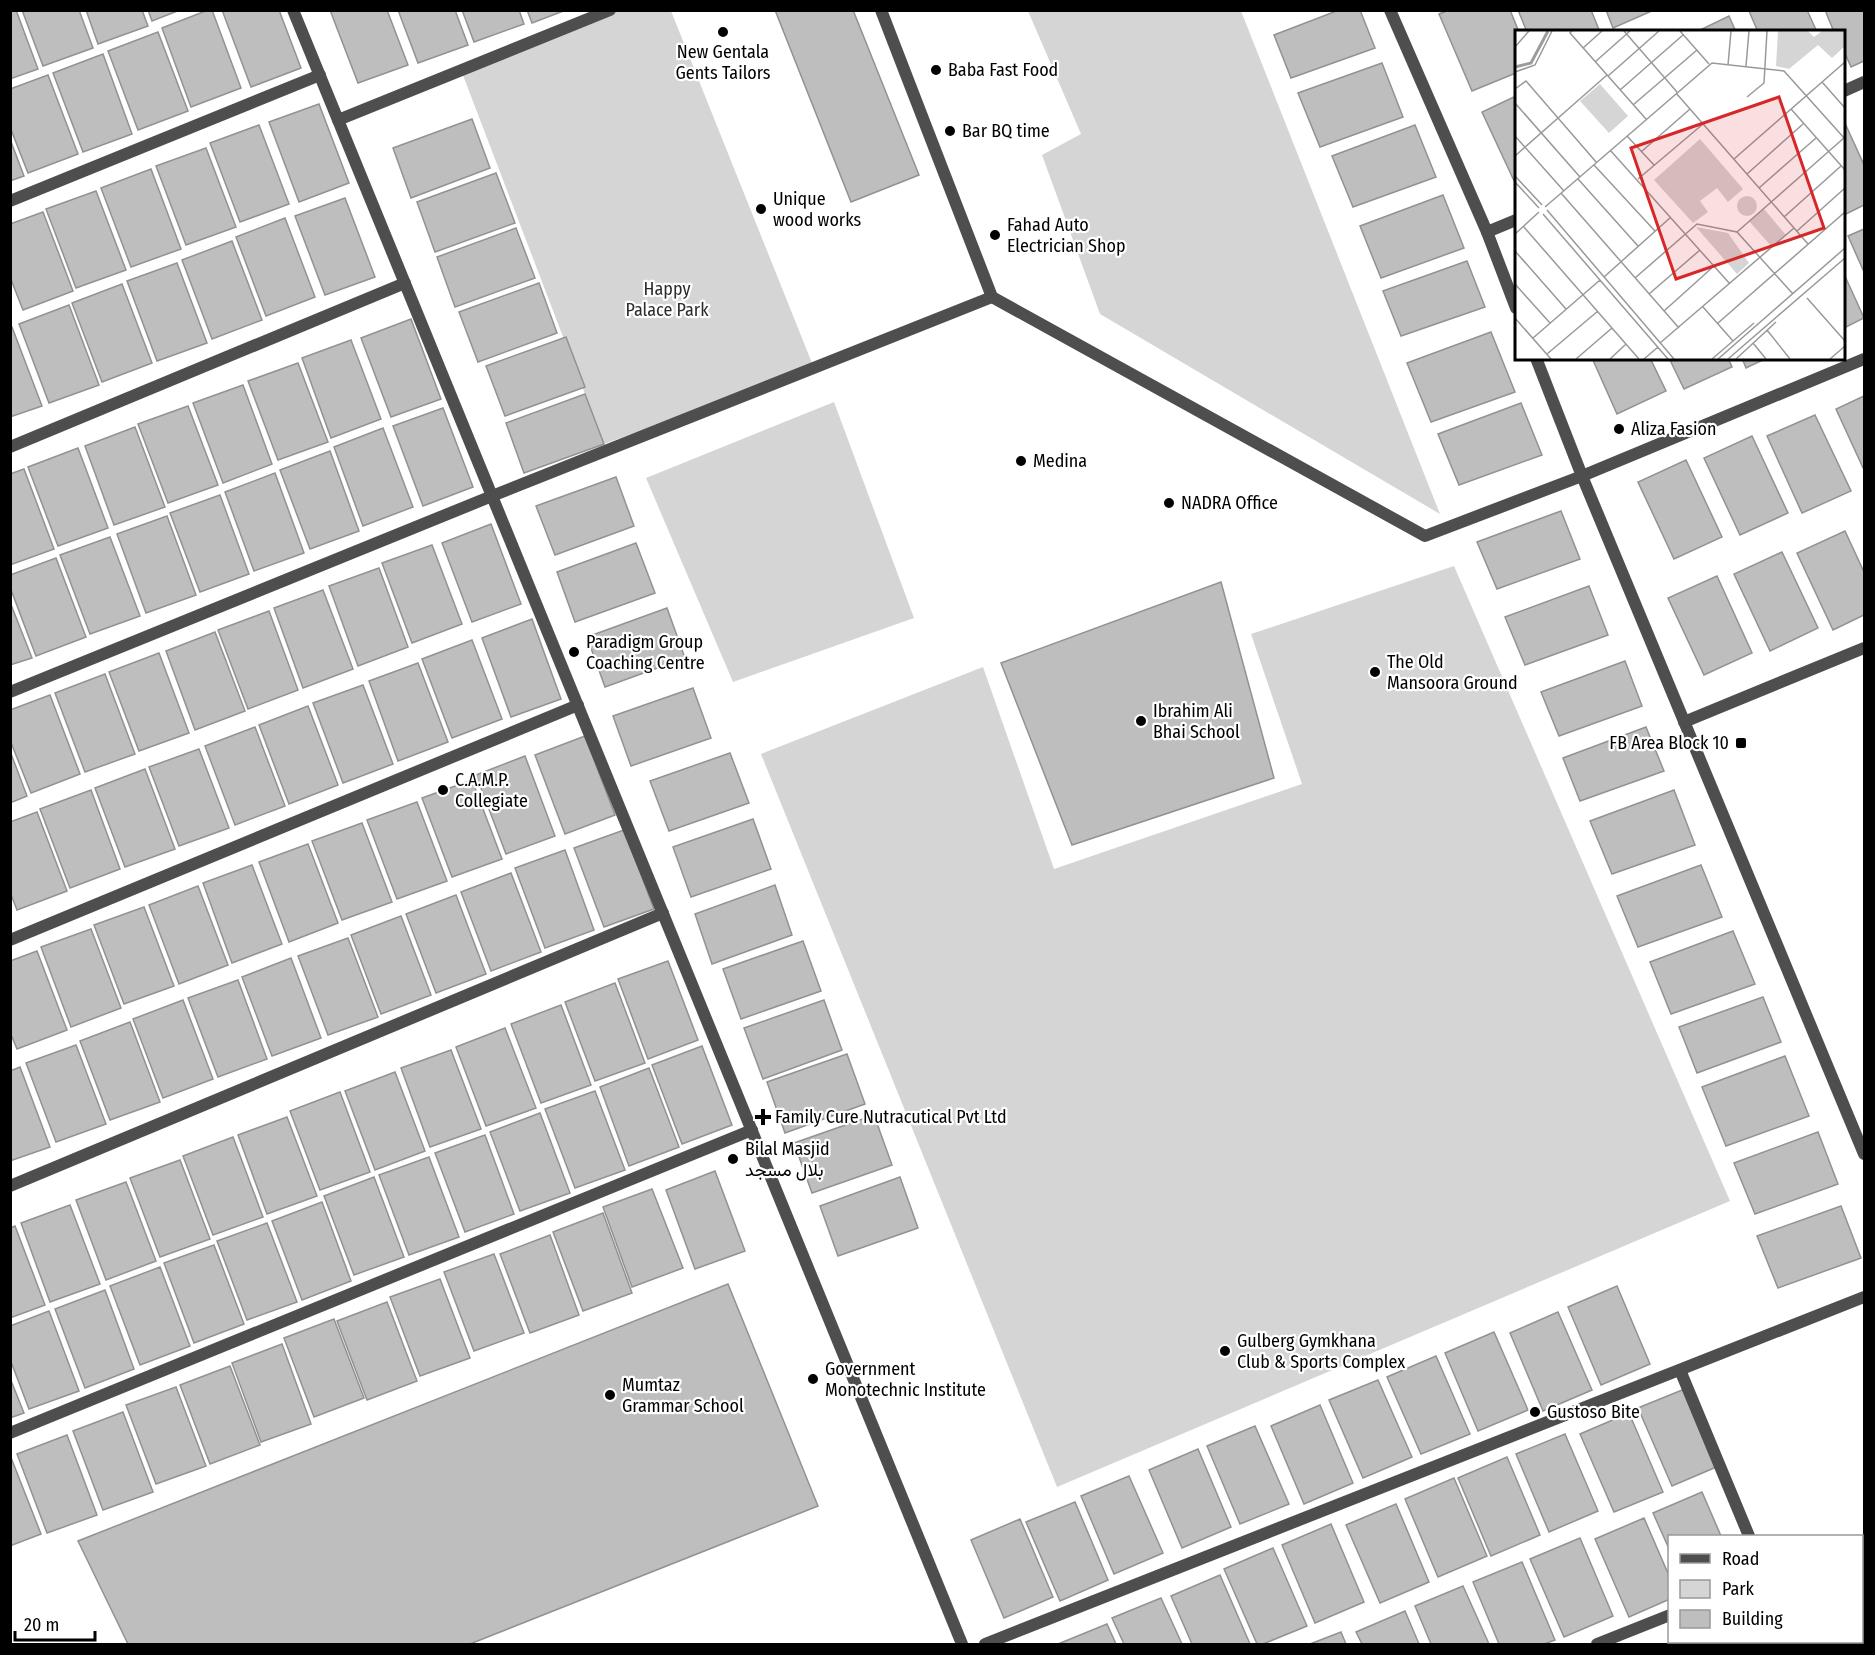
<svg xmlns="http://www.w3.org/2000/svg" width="1875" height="1655" viewBox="0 0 1875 1655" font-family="'Fira Sans Condensed',Vazirmatn,sans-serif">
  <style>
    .green { fill: #d5d5d5 }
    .building { fill: #bebebe; stroke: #929292; stroke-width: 1.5 }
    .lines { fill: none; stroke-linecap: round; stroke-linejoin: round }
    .street { stroke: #4e4e4e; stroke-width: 12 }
    .poi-dot { fill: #000; stroke: #fff; stroke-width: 2 }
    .labels { text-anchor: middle; stroke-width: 4.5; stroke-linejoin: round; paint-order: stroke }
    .poi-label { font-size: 18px; fill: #000; stroke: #fff; text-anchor: start }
    .park-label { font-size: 18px; fill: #2c2c2c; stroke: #fff }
    .inset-river { fill: none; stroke: #9c9c9c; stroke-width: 3 }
    .inset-road { fill: none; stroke: #999; stroke-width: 1.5 }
    .view { fill: #d62828; fill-opacity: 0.15; stroke: #d62828; stroke-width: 3 }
    .inset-edge { fill: none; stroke: #000; stroke-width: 3 }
  </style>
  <rect width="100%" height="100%" fill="#fff"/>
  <g class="green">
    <polygon points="610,11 671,11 814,368 604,444 461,70"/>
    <polygon points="1028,11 1241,11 1440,514 1100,314 1042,155 1081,134"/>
    <polygon points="834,402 914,618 733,682 646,478"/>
    <polygon points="1454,566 1730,1201 1057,1487 761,754 983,667 1054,869 1302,784 1251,634"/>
  </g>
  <g class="building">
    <polygon points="10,10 16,10 38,69 10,79"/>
    <polygon points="22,10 79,10 93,48 43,66"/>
    <polygon points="86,10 142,10 148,26 98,44"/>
    <polygon points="148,10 180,10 152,21"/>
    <polygon points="208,10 212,10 241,88 191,107 162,28"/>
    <polygon points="222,10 279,10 301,68 251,87"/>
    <polygon points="330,10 387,10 408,65 358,83"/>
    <polygon points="398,10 455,10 468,45 418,63"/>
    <polygon points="462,10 519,10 524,24 474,42"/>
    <polygon points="527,10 566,10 532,23"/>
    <polygon points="775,10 853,10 919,175 851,202"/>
    <polygon points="1339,10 1360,10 1375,48 1291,78 1274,35"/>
    <polygon points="1449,10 1510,10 1519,32 1516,32 1516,73 1472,91 1439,14"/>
    <polygon points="1518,10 1591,10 1600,32 1527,32"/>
    <polygon points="1606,10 1654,10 1613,28"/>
    <polygon points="1807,10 1817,32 1758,32 1749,11"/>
    <polygon points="1825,10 1864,10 1864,61 1851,67 1844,51 1844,32 1834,32"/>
    <polygon points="1729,16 1736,32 1696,32"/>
    <polygon points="158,32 188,111 138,130 108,51"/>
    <polygon points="103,54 132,134 83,152 53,73"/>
    <polygon points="1382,63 1403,117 1320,147 1298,93"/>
    <polygon points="48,75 78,154 28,173 10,127 10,89"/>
    <polygon points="1516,96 1516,185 1482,112"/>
    <polygon points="319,104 349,183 299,202 269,122"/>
    <polygon points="472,119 490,168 411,198 393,148"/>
    <polygon points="1844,121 1864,165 1864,205 1844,215"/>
    <polygon points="259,125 289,204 240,222 210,143"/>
    <polygon points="1415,125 1436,177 1353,207 1332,156"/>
    <polygon points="10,139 24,176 10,181"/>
    <polygon points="206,148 236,227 186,245 156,166"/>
    <polygon points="151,169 181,249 131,267 101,188"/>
    <polygon points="496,173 515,223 435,252 417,202"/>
    <polygon points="96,191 126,270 76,288 46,209"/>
    <polygon points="1443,195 1464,248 1381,278 1360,226"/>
    <polygon points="345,198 375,277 325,295 295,216"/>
    <polygon points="43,212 73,291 23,310 10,277 10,224"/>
    <polygon points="285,218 315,297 266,316 236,237"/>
    <polygon points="516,228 535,278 455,307 437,257"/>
    <polygon points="1864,229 1864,272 1848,236"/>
    <polygon points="232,241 262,320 212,339 182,260"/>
    <polygon points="1467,261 1485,307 1401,336 1383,291"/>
    <polygon points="177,263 207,343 157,361 127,281"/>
    <polygon points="1844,274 1864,318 1844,328"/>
    <polygon points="539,283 557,333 478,362 459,312"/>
    <polygon points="122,284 152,363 102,382 72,303"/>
    <polygon points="69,305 99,385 49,403 19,324"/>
    <polygon points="411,319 441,399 391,417 361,338"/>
    <polygon points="10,327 12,327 42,406 10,417"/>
    <polygon points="1491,332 1515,392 1431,422 1407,363"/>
    <polygon points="566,337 585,387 505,416 486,366"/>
    <polygon points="351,340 381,419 331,438 302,358"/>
    <polygon points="1592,358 1650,358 1666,391 1617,414"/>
    <polygon points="1669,358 1728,358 1732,367 1684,389"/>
    <polygon points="1742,358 1767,358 1746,368"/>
    <polygon points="298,363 328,442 278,460 248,381"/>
    <polygon points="243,385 272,464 223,483 193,403"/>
    <polygon points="585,394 604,444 524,473 506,423"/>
    <polygon points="1864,396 1864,470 1836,409"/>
    <polygon points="1521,403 1542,455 1459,485 1438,434"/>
    <polygon points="188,406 218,485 168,503 138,424"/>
    <polygon points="443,408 473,487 423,506 393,426"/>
    <polygon points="1815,415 1851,491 1802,513 1767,436"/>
    <polygon points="135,427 165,507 114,525 85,446"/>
    <polygon points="383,428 413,507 363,526 334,447"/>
    <polygon points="1752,436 1788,513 1740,535 1704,458"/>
    <polygon points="78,448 108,528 58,546 28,467"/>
    <polygon points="330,451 359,531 310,549 280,470"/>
    <polygon points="1686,460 1722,537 1674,559 1638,482"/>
    <polygon points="24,469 54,549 10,565 10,474"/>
    <polygon points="275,473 304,553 254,571 225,492"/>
    <polygon points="616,477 634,526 555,555 536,506"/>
    <polygon points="220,495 249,574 200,592 170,513"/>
    <polygon points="1561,511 1580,559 1497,589 1477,542"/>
    <polygon points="167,516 196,595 146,613 117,534"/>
    <polygon points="491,524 521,604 472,622 442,543"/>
    <polygon points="1845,531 1864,572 1864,615 1833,630 1797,553"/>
    <polygon points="110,537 140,616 90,634 60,555"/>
    <polygon points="636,543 655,593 575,622 557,572"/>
    <polygon points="432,545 462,624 412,643 382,563"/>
    <polygon points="1782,552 1818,628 1770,651 1734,574"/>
    <polygon points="56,558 86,637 36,656 10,587 10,575"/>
    <polygon points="379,568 408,647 358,666 329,586"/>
    <polygon points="1717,576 1752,653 1704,675 1668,598"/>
    <polygon points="1221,582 1274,778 1072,845 1001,663"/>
    <polygon points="1589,586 1608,635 1525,665 1505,617"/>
    <polygon points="323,590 353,669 303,688 274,608"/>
    <polygon points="10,602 32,658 10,665"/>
    <polygon points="667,608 685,658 605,687 587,637"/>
    <polygon points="269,611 298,690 248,709 218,630"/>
    <polygon points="532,619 561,699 511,717 482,638"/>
    <polygon points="215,632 245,711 195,730 166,651"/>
    <polygon points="472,640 502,719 452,738 422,659"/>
    <polygon points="159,653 189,733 139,751 109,672"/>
    <polygon points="1625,661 1642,706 1559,736 1541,692"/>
    <polygon points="418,663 448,742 398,761 369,681"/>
    <polygon points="105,674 135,754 85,772 55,693"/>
    <polygon points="363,685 393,764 343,783 313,703"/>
    <polygon points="693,688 711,738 631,766 613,716"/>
    <polygon points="50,695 80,774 31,793 10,740 10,710"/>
    <polygon points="308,706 338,785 289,804 259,725"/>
    <polygon points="255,727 285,806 235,825 205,746"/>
    <polygon points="1646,727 1664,771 1580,801 1563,758"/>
    <polygon points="585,736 615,815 565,834 535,755"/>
    <polygon points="199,749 229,828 179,846 149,767"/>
    <polygon points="10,751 27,796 10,803"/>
    <polygon points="730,753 749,803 669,831 650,781"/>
    <polygon points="525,756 555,836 506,854 476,775"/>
    <polygon points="145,769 175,849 125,867 95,788"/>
    <polygon points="472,780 502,859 452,877 422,798"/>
    <polygon points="91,790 120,869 70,888 40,809"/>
    <polygon points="1674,790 1695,845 1612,874 1590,821"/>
    <polygon points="417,802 447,881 397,899 367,820"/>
    <polygon points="37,812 67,891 17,910 10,892 10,822"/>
    <polygon points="753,819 771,869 691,897 673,847"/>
    <polygon points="362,823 392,902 342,920 312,841"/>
    <polygon points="624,830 654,909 604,927 574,848"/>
    <polygon points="308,844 338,923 289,942 259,862"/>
    <polygon points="565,850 594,930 545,948 515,868"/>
    <polygon points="252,865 282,944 232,963 203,883"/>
    <polygon points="1701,865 1722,917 1638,947 1617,896"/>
    <polygon points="511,873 541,952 491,971 461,892"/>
    <polygon points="775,885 792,935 712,964 695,914"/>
    <polygon points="198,886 228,965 179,984 149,905"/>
    <polygon points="456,895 486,974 436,993 406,914"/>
    <polygon points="144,907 174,986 124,1004 94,925"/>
    <polygon points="401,916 431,995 381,1014 351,935"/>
    <polygon points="91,929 121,1008 71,1027 41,947"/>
    <polygon points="1733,931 1755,984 1671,1014 1650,962"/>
    <polygon points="348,938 378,1017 328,1035 298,956"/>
    <polygon points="803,941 821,991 741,1019 723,969"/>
    <polygon points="37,951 67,1030 17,1049 10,1032 10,961"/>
    <polygon points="291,958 321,1038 272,1056 242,977"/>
    <polygon points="668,961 698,1040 648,1059 618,979"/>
    <polygon points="238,980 267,1059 218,1077 188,998"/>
    <polygon points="615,983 645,1063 595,1081 565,1002"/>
    <polygon points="1763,997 1781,1042 1697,1073 1679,1027"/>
    <polygon points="183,1000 213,1079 163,1098 133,1019"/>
    <polygon points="824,1000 842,1050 763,1079 744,1028"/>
    <polygon points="561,1005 591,1085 541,1103 511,1024"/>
    <polygon points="130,1022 160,1102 110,1120 80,1041"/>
    <polygon points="505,1028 536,1108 486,1126 456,1047"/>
    <polygon points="76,1045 106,1124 56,1142 26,1063"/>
    <polygon points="702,1046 732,1125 682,1144 652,1065"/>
    <polygon points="451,1050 481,1129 430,1147 401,1068"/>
    <polygon points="847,1054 865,1104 785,1133 767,1082"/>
    <polygon points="1785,1056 1809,1116 1726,1146 1702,1087"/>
    <polygon points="20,1067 50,1147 10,1161 10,1071"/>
    <polygon points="649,1068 679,1147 629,1166 600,1087"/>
    <polygon points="395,1072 425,1151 375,1170 345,1091"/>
    <polygon points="595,1091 625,1170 575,1188 545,1109"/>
    <polygon points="340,1092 370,1172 320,1190 290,1111"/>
    <polygon points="540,1113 570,1193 520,1211 490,1132"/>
    <polygon points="874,1115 892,1165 812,1193 794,1143"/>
    <polygon points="287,1117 317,1196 267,1214 238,1135"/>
    <polygon points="1818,1132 1838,1184 1755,1214 1734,1163"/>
    <polygon points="485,1135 514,1214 465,1232 435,1153"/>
    <polygon points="233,1137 263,1217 213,1235 183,1156"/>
    <polygon points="429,1157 459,1237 409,1255 379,1175"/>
    <polygon points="180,1160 210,1239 160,1257 130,1178"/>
    <polygon points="715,1171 745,1251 695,1269 666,1190"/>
    <polygon points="374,1177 404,1257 354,1275 324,1196"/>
    <polygon points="900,1177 918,1228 838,1256 820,1206"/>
    <polygon points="126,1182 156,1261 106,1280 76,1200"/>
    <polygon points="652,1189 683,1268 632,1287 603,1207"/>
    <polygon points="322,1202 351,1281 302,1300 272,1221"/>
    <polygon points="70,1205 100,1284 50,1302 21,1223"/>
    <polygon points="1841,1206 1861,1258 1778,1288 1757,1236"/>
    <polygon points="603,1213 632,1293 583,1311 553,1232"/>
    <polygon points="267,1223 297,1302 247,1320 217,1241"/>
    <polygon points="15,1226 45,1305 10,1318 10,1228"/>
    <polygon points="550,1235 579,1315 530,1333 500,1254"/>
    <polygon points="214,1245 244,1324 194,1343 164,1263"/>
    <polygon points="494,1254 524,1333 474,1351 444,1272"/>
    <polygon points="160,1267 190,1346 140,1365 110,1286"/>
    <polygon points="440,1279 470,1358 420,1376 390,1297"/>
    <polygon points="728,1284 818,1506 470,1644 128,1644 78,1541"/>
    <polygon points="1617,1286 1650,1364 1601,1385 1568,1307"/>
    <polygon points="105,1290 134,1369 85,1388 55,1309"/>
    <polygon points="387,1302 417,1381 367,1400 337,1321"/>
    <polygon points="49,1311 79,1391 29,1409 10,1359 10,1326"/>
    <polygon points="1558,1312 1592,1390 1543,1411 1510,1333"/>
    <polygon points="334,1319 364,1398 314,1417 284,1338"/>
    <polygon points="1494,1332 1528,1410 1478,1431 1445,1353"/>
    <polygon points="282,1344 311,1424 261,1442 232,1363"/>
    <polygon points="1436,1356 1470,1434 1421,1454 1387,1377"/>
    <polygon points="230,1366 260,1445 210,1464 180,1385"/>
    <polygon points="10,1378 24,1413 10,1418"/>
    <polygon points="1378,1380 1412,1457 1363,1478 1329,1400"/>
    <polygon points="176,1387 206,1466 156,1484 126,1405"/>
    <polygon points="1687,1388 1721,1465 1672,1486 1638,1408"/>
    <polygon points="1320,1405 1353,1483 1304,1504 1271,1426"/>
    <polygon points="123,1412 153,1492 103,1510 73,1431"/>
    <polygon points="1629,1413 1663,1492 1614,1512 1580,1434"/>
    <polygon points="1255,1426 1289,1504 1240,1524 1207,1446"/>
    <polygon points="1565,1434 1598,1511 1549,1532 1516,1454"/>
    <polygon points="67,1435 97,1515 47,1533 17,1454"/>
    <polygon points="1198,1449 1231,1527 1182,1548 1149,1470"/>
    <polygon points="10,1455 41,1534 10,1546"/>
    <polygon points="1507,1457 1540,1535 1491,1556 1458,1478"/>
    <polygon points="1129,1476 1163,1553 1114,1574 1081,1496"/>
    <polygon points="1454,1478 1487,1556 1438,1577 1405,1499"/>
    <polygon points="1702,1492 1721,1536 1670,1536 1670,1551 1653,1513"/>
    <polygon points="1075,1502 1108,1580 1060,1601 1026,1522"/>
    <polygon points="1396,1504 1429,1582 1380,1603 1346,1525"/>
    <polygon points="1644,1518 1670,1578 1670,1599 1629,1617 1595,1539"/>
    <polygon points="1020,1519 1053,1597 1004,1618 971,1540"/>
    <polygon points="1331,1524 1364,1602 1315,1623 1282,1545"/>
    <polygon points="1580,1538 1613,1616 1564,1637 1530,1559"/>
    <polygon points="1273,1548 1307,1626 1263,1644 1257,1644 1224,1569"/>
    <polygon points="1522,1562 1555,1640 1544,1644 1499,1644 1473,1582"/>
    <polygon points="1220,1575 1250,1644 1192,1644 1171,1596"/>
    <polygon points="1463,1586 1489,1644 1431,1644 1415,1606"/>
    <polygon points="1161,1598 1182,1644 1124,1644 1112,1618"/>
    <polygon points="1405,1611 1419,1644 1362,1644 1356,1632"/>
    <polygon points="1107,1624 1116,1644 1058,1644"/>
    <polygon points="1341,1632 1346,1644 1310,1644"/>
    <polygon points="1706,1642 1751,1642 1752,1644 1699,1644"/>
  </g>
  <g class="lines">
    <g class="street">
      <polyline points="293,10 962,1644"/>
      <polyline points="881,10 992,297 1425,536 1582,476 1864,359"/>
      <polyline points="1390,10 1487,232 1516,308"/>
      <polyline points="1844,91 1864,82"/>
      <polyline points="338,120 610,10"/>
      <polyline points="10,201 320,75"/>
      <polyline points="1487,232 1516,220"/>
      <polyline points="1536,358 1582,476 1864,1154"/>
      <polyline points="10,447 405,283"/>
      <polyline points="10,692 492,496 992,297"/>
      <polyline points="1684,722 1864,648"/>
      <polyline points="10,940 578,705"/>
      <polyline points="10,1186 663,913"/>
      <polyline points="1680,1370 1749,1536"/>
      <polyline points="10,1433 752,1130"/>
      <polyline points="1792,1642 1794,1644"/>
      <polyline points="985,1644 1864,1297"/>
      <polyline points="1597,1644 1670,1615"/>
    </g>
  </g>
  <g class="poi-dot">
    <circle cx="723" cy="32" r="6"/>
    <circle cx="936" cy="70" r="6"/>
    <circle cx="950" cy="131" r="6"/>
    <circle cx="761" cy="209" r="6"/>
    <circle cx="995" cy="235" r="6"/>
    <circle cx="1619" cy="429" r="6"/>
    <circle cx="1021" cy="461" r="6"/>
    <circle cx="1169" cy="503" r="6"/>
    <circle cx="574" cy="652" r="6"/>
    <circle cx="1375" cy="672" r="6"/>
    <circle cx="1141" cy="721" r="6"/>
    <rect x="1735" y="737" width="12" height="12" rx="3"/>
    <circle cx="443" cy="790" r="6"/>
    <path d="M760 1108h6v6h6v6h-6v6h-6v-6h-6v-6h6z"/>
    <circle cx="733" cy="1159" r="6"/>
    <circle cx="1225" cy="1351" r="6"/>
    <circle cx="813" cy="1379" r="6"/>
    <circle cx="610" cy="1395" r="6"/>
    <circle cx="1535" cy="1412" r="6"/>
  </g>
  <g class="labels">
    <g class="poi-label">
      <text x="723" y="58" text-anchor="middle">New Gentala<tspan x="723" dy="21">Gents Tailors</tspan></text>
      <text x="948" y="76">Baba Fast Food</text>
      <text x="962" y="137">Bar BQ time</text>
      <text x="773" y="205">Unique<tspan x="773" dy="21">wood works</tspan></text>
      <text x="1007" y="231">Fahad Auto<tspan x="1007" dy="21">Electrician Shop</tspan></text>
      <text x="1631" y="435">Aliza Fasion</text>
      <text x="1033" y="467">Medina</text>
      <text x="1181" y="509">NADRA Office</text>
      <text x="586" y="648">Paradigm Group<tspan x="586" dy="21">Coaching Centre</tspan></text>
      <text x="1387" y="668">The Old<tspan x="1387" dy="21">Mansoora Ground</tspan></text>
      <text x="1153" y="717">Ibrahim Ali<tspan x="1153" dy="21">Bhai School</tspan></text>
      <text x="1729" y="749" text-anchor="end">FB Area Block 10</text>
      <text x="455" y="786">C.A.M.P.<tspan x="455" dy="21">Collegiate</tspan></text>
      <text x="775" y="1123">Family Cure Nutracutical Pvt Ltd</text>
      <text x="745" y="1155">Bilal Masjid<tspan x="745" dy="21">بلال مسجد</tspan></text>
      <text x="1237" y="1347">Gulberg Gymkhana<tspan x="1237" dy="21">Club &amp; Sports Complex</tspan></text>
      <text x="825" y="1375">Government<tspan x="825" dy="21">Monotechnic Institute</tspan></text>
      <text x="622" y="1391">Mumtaz<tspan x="622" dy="21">Grammar School</tspan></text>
      <text x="1547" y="1418">Gustoso Bite</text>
    </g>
    <g class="park-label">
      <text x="667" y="295">Happy<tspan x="667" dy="21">Palace Park</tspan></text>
    </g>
  </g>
  <g transform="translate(1515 30)">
    <rect width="330" height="330" fill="#fff"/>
    <path d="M263,1H293L299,7L307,1H330V16L317,28L303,15L274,39L261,36ZM85,54L113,86L94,103L65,71ZM185,109L228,159L213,172L202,158L185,171L193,182L178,193L139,150ZM222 176a10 10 0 1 1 20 0a10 10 0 1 1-20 0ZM249,179L271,205L257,217L234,191ZM181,197L213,203L234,233L222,244Z" fill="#d5d5d5"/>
    <path class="inset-river" d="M0,37L16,33L33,1"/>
    <path class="inset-road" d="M57,1L55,3L131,89M109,1L162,62M165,1L194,34M0,17L14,1M68,18L87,1M80,32L115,1M213,35L216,1M231,36L234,1M0,42L20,35L37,1M93,46L144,1M307,52L330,78M0,59L11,51L82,133M105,60L168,5M161,63L293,214M232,67L249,53L252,1M0,73L65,147M118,75L182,20M276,79L330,140M0,106L49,161M112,106L139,135M95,120L215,254M126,122L175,79M0,126L92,45M219,129L330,32M79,135L140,201M232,144L288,94M0,146L27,175M63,149L123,216M123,149L188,94M0,152L24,178M244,158L301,108M46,163L164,298M30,177L197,33L269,41L330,109M32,180L159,329M28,184L153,329M269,187L326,136M8,196L124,329M282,201L330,158M222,202L330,107M0,204L24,182M0,221L51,279M89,247L156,187M120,248L182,194L222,202L278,264M0,254L35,293M134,264L185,220M292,268L330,311M188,277L218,311M149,281L199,236M0,288L36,329M203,293L330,182M252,300L275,329M18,308L85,250M145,313L279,198M238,313L251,329M32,324L83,281M61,329L97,298M95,329L111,314M129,329L143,317M197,329L239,293M203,329L330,218M213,329L330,228M221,329L261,292M315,329L330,316"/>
    <path class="view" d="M264,67L309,198L161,249L116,118Z"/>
    <rect width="330" height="330" class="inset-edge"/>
  </g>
  <rect width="1875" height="1655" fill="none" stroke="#000000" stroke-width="24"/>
  <rect x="1668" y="1535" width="195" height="108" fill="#ffffff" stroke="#999999" stroke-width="1.5"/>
  <rect x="1680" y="1554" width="30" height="9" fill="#4e4e4e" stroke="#999999" stroke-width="1.5"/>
  <text x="1722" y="1565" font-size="18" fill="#000000">Road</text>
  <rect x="1680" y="1580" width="30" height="18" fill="#d5d5d5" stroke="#999999" stroke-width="1.5"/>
  <text x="1722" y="1595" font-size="18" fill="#000000">Park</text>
  <rect x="1680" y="1610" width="30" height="18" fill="#bebebe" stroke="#999999" stroke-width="1.5"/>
  <text x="1722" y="1625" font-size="18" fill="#000000">Building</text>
  <path d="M15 1631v9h80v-9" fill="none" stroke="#000000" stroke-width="3"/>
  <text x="24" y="1631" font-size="18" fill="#000000" stroke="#ffffff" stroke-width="4.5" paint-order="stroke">20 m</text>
</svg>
